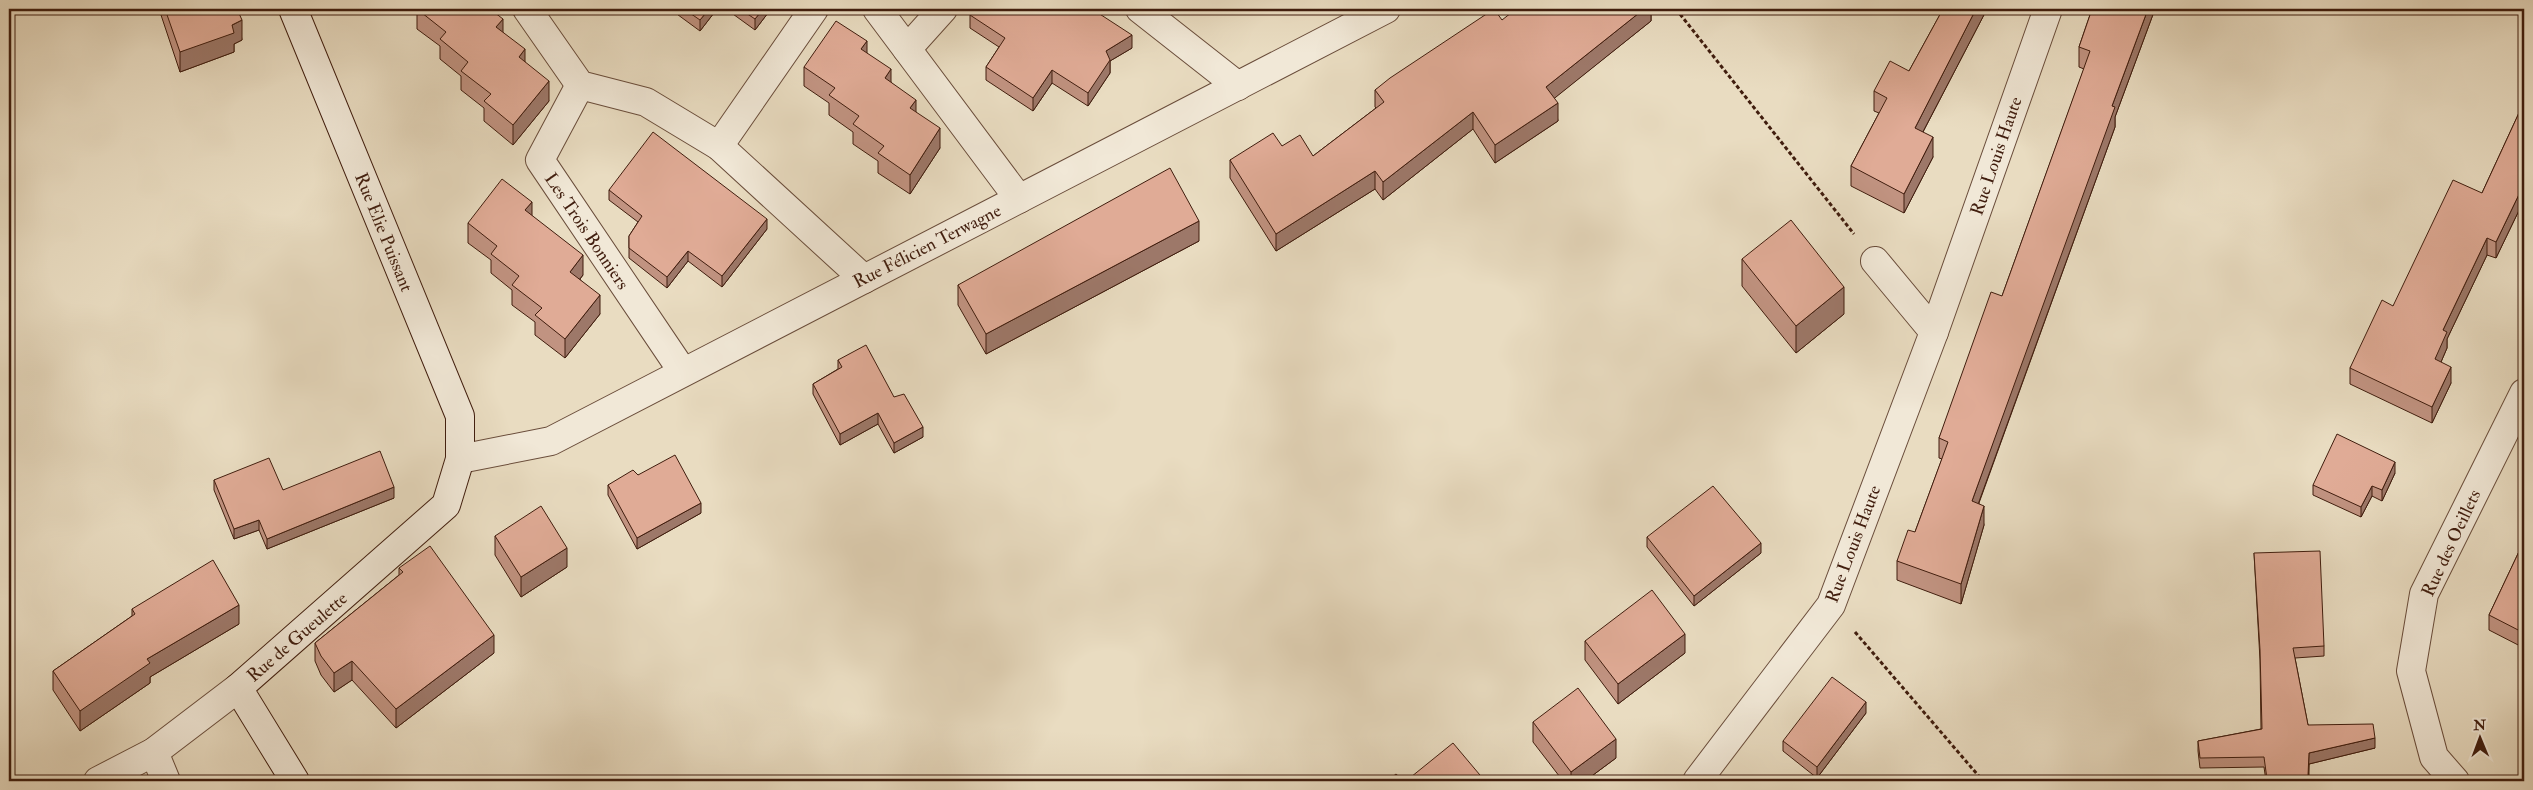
<svg xmlns="http://www.w3.org/2000/svg" width="2533" height="790" viewBox="0 0 2533 790" font-family="'IM FELL Double Pica',serif">
  <style>
    .lines { fill: none; stroke-linecap: round; stroke-linejoin: round }
    .street-casing { stroke: #6a4d3b; stroke-width: 30 }
    .secondary-casing { stroke: #401d0e; stroke-width: 30 }
    .path { stroke: #401d0e; stroke-width: 3; stroke-dasharray: 4 2.5; stroke-linecap: butt }
    .street { stroke: #f1e8d7; stroke-width: 28 }
    .secondary { stroke: #f1e8d7; stroke-width: 28 }
    .wall { fill: #c19381; stroke: #401d0e }
    .shaded-wall { fill: #9d7869; stroke: #401d0e }
    .building { fill: #e0ab96; stroke: #401d0e }
    .labels { text-anchor: middle; stroke-width: 4.5; stroke-linejoin: round; paint-order: stroke }
    .street-label { font-size: 18px; fill: #401d0e; stroke: #f1e8d7 }
  </style>
  <rect width="100%" height="100%" fill="#e9dcc1"/>
  <filter id="stains"><feTurbulence type="fractalNoise" baseFrequency=".004" numOctaves="4"/><feColorMatrix values="0 0 0 0 .2 0 0 0 0 .09 0 0 0 0 .02 0 0 0 .5 -.17"/></filter>
  <radialGradient id="worn" r=".72"><stop offset=".6" stop-color="#630" stop-opacity="0"/><stop offset="1" stop-color="#630" stop-opacity=".3"/></radialGradient>
  <g class="lines">
    <defs>
      <g id="street">
        <polyline points="527,9 580,85 646,102 719,146 864,279"/>
        <polyline points="877,9 1019,199"/>
        <polyline points="1140,9 1238,86"/>
        <polyline points="907,49 943,9"/>
        <polyline points="580,85 540,160 683,372"/>
        <polyline points="719,146 814,9"/>
        <polyline points="1875,261 1934,332"/>
        <polyline points="460,459 551,441 1386,9"/>
        <polyline points="154,752 166,781"/>
        <polyline points="98,781 154,752 238,688"/>
        <polyline points="1697,781 1831,605 1934,332 2048,9"/>
        <polyline points="2455,781 2434,757 2411,671 2424,594 2524,393"/>
      </g>
      <polyline id="secondary" points="293,9 460,416 460,459 446,505 238,688 295,781"/>
    </defs>
    <use href="#street" class="street-casing"/>
    <use href="#secondary" class="secondary-casing"/>
    <g class="path">
      <polyline points="1676,9 1854,234"/>
      <polyline points="1855,632 1983,781"/>
    </g>
    <use href="#street" class="street"/>
    <use href="#secondary" class="secondary"/>
  </g>
  <g class="wall">
    <polygon points="159,9 237,9 242,40 234,44 234,52 180,72"/>
    <polygon points="417,9 503,32 525,62 549,101 513,145 484,121 484,108 461,90 461,76 440,59 440,46 417,29"/>
    <polygon points="670,9 717,9 700,31"/>
    <polygon points="726,9 771,9 755,30"/>
    <polygon points="1651,9 1651,21 1554,98 1558,121 1495,163 1473,129 1383,200 1375,189 1276,251 1230,178 1230,160 1282,146 1313,156 1376,108 1375,107 1375,90 1502,20"/>
    <polygon points="1943,9 1987,9 1923,132 1933,157 1904,213 1851,186 1851,166 1879,113 1874,111 1874,91 1909,71"/>
    <polygon points="2092,9 2155,9 2115,117 2115,127 1979,503 1984,525 1961,604 1897,580 1897,561 1915,532 1942,459 1939,458 1939,438 2002,296 2084,69 2079,67 2079,47"/>
    <polygon points="970,15 1132,48 1110,61 1110,73 1088,106 1052,83 1033,111 986,80 986,67 999,47 970,28"/>
    <polygon points="867,53 916,112 940,148 910,194 878,173 878,161 853,144 853,132 829,115 829,103 804,86 804,67"/>
    <polygon points="2524,102 2524,200 2496,258 2487,255 2447,339 2447,348 2441,362 2451,383 2432,423 2350,384 2350,368 2393,306 2482,193"/>
    <polygon points="609,190 767,229 722,287 688,261 667,288 629,258 629,236 638,222 609,200"/>
    <polygon points="532,216 583,275 580,279 600,314 565,358 535,335 535,322 512,305 512,290 491,273 491,260 468,243 468,223"/>
    <polygon points="1199,241 986,354 958,305 958,285"/>
    <polygon points="1742,259 1844,314 1796,353 1742,286"/>
    <polygon points="838,360 894,397 923,437 894,453 878,424 840,445 813,394 813,384 838,369"/>
    <polygon points="2395,473 2382,501 2372,496 2361,517 2313,495 2313,485"/>
    <polygon points="638,475 701,513 637,549 608,495 608,485"/>
    <polygon points="214,480 283,490 394,498 267,549 259,530 234,539 214,490"/>
    <polygon points="495,536 567,567 521,597 495,555"/>
    <polygon points="1647,537 1761,553 1694,606 1647,547"/>
    <polygon points="2524,541 2524,648 2489,630 2489,615"/>
    <polygon points="2254,553 2324,646 2324,656 2295,658 2308,725 2375,748 2309,764 2309,781 2266,781 2264,767 2200,768 2198,751 2198,741 2261,729 2260,660"/>
    <polygon points="399,568 494,653 396,728 352,680 334,692 321,675 315,661 315,643 399,575"/>
    <polygon points="132,609 239,624 150,677 150,683 80,731 53,690 53,671 132,616"/>
    <polygon points="1585,641 1685,653 1618,704 1585,660"/>
    <polygon points="1866,713 1817,778 1783,751 1783,741"/>
    <polygon points="1533,722 1616,758 1585,781 1563,781 1533,742"/>
    <polygon points="2524,745 2524,769 2522,767 2522,747"/>
  </g>
  <g class="shaded-wall">
    <polygon points="709,9 717,9 700,31 700,20"/>
    <polygon points="763,9 771,9 755,30 755,19"/>
    <polygon points="1644,9 1651,9 1651,21 1546,105 1546,87"/>
    <polygon points="1976,9 1987,9 1915,147 1915,128"/>
    <polygon points="2148,9 2155,9 2115,117 2115,127 1972,521 1972,501 2112,106"/>
    <polygon points="503,19 503,38 496,27"/>
    <polygon points="242,20 242,40 234,44 234,52 180,72 180,52"/>
    <polygon points="1132,35 1132,48 1110,61 1110,73 1088,106 1088,93 1106,51"/>
    <polygon points="867,41 867,61 861,49"/>
    <polygon points="525,49 525,69 519,57"/>
    <polygon points="891,69 891,89 885,78"/>
    <polygon points="1052,70 1052,83 1033,111 1033,98"/>
    <polygon points="549,81 549,101 513,145 513,125"/>
    <polygon points="916,100 916,119 910,108"/>
    <polygon points="1558,103 1558,121 1495,163 1495,145"/>
    <polygon points="1473,112 1473,129 1383,200 1383,182"/>
    <polygon points="940,128 940,148 910,194 910,175"/>
    <polygon points="1933,137 1933,157 1904,213 1904,194"/>
    <polygon points="1375,171 1375,189 1276,251 1276,234"/>
    <polygon points="2524,184 2524,200 2496,258 2496,242"/>
    <polygon points="532,202 532,221 525,210"/>
    <polygon points="767,219 767,229 722,287 722,276"/>
    <polygon points="1199,221 1199,241 986,354 986,334"/>
    <polygon points="2487,238 2487,255 2447,339 2447,348 2435,376 2435,359 2443,330"/>
    <polygon points="688,251 688,261 667,288 667,277"/>
    <polygon points="583,255 583,275 570,291 570,272"/>
    <polygon points="1844,287 1844,314 1796,353 1796,326"/>
    <polygon points="600,295 600,314 565,358 565,339"/>
    <polygon points="2451,367 2451,383 2432,423 2432,407"/>
    <polygon points="878,413 878,424 840,445 840,434"/>
    <polygon points="923,427 923,437 894,453 894,443"/>
    <polygon points="2395,462 2395,473 2382,501 2382,490"/>
    <polygon points="2372,486 2372,496 2361,517 2361,507"/>
    <polygon points="394,487 394,498 267,549 267,539"/>
    <polygon points="701,503 701,513 637,549 637,538"/>
    <polygon points="1984,506 1984,525 1961,604 1961,584"/>
    <polygon points="259,520 259,530 234,539 234,529"/>
    <polygon points="1761,543 1761,553 1694,606 1694,596"/>
    <polygon points="567,548 567,567 521,597 521,577"/>
    <polygon points="239,605 239,624 150,677 150,683 80,731 80,711 147,659"/>
    <polygon points="1685,634 1685,653 1618,704 1618,684"/>
    <polygon points="494,635 494,653 396,728 396,709"/>
    <polygon points="352,661 352,680 334,692 334,673"/>
    <polygon points="1866,702 1866,713 1817,778 1817,767"/>
    <polygon points="2375,738 2375,748 2309,764 2308,781 2309,753"/>
    <polygon points="1616,739 1616,758 1585,781 1571,781 1571,772"/>
  </g>
  <g class="building">
    <polygon points="165,9 237,9 242,20 232,25 234,33 180,52"/>
    <polygon points="417,9 490,9 503,19 496,27 525,49 519,57 549,81 513,125 484,101 491,94 461,71 468,62 440,39 446,32"/>
    <polygon points="684,9 709,9 700,20"/>
    <polygon points="740,9 763,9 755,19"/>
    <polygon points="974,9 1092,9 1132,35 1106,51 1110,60 1088,93 1052,70 1033,98 986,67 1005,38 970,15"/>
    <polygon points="1494,9 1502,20 1516,9 1644,9 1546,87 1558,103 1495,145 1473,112 1383,182 1375,171 1276,234 1230,160 1273,133 1282,146 1300,135 1313,156 1384,102 1375,90 1390,78"/>
    <polygon points="1943,9 1976,9 1915,128 1933,137 1904,194 1851,166 1887,98 1874,91 1890,61 1909,71"/>
    <polygon points="2092,9 2148,9 2112,106 2115,107 1972,501 1984,506 1961,584 1897,561 1908,530 1915,532 1948,442 1939,438 1991,292 2002,296 2090,51 2079,47"/>
    <polygon points="836,21 867,41 861,49 891,69 885,78 916,100 910,108 940,128 910,175 878,153 884,146 853,124 859,116 829,95 835,88 804,67"/>
    <polygon points="2524,102 2524,184 2496,242 2487,238 2443,330 2447,332 2435,359 2451,367 2432,407 2350,368 2382,300 2393,306 2453,180 2482,193"/>
    <polygon points="653,132 767,219 722,276 688,251 667,277 629,248 629,236 642,216 609,190"/>
    <polygon points="1170,168 1199,221 986,334 958,285"/>
    <polygon points="502,179 532,202 525,210 583,255 570,272 600,295 565,339 535,315 542,308 512,285 519,276 491,254 497,246 468,223"/>
    <polygon points="1791,220 1844,287 1796,326 1742,259"/>
    <polygon points="866,345 894,397 904,394 923,427 894,443 878,413 840,434 813,384 842,367 838,360"/>
    <polygon points="2337,434 2395,462 2382,490 2372,486 2361,507 2313,485"/>
    <polygon points="380,451 394,487 267,539 259,520 234,529 214,480 269,458 283,490"/>
    <polygon points="675,455 701,503 637,538 608,485 633,470 638,475"/>
    <polygon points="1713,486 1761,543 1694,596 1647,537"/>
    <polygon points="541,506 567,548 521,577 495,536"/>
    <polygon points="2524,541 2524,633 2489,615"/>
    <polygon points="430,546 494,635 396,709 352,661 334,673 321,656 315,643 403,572 399,568"/>
    <polygon points="2320,551 2324,646 2293,648 2308,725 2373,724 2375,738 2309,753 2308,776 2267,779 2264,757 2200,758 2198,741 2262,729 2260,650 2254,553"/>
    <polygon points="213,560 239,605 147,659 150,663 80,711 53,671 135,614 132,609"/>
    <polygon points="1652,590 1685,634 1618,684 1585,641"/>
    <polygon points="1832,677 1866,702 1817,767 1783,741"/>
    <polygon points="1578,688 1616,739 1571,772 1533,722"/>
    <polygon points="1453,743 1485,781 1406,781"/>
    <polygon points="1396,774 1404,781 1387,781"/>
  </g>
  <g class="labels">
    <g class="street-label">
      <text transform="translate(1996 156) rotate(-71)" y="6">Rue Louis Haute</text>
      <text transform="translate(587 231) rotate(56)" y="6">Les Trois Bonniers</text>
      <text transform="translate(384 232) rotate(68)" y="6">Rue Elie Puissant</text>
      <text transform="translate(927 246) rotate(-27)" y="6">Rue Félicien Terwagne</text>
      <text transform="translate(2451 543) rotate(-65)" y="6">Rue des Oeillets</text>
      <text transform="translate(1853 544) rotate(-69)" y="6">Rue Louis Haute</text>
      <text transform="translate(297 637) rotate(-41)" y="6">Rue de Gueulette</text>
    </g>
  </g>
  <rect width="2533" height="790" fill="none" stroke="#e9dcc1" stroke-width="30"/>
  <rect x="10" y="10" width="2513" height="770" fill="none" stroke="#401d0e" stroke-width="2.5"/>
  <rect x="15" y="15" width="2503" height="760" fill="none" stroke="#401d0e"/>
  <g transform="translate(2480 738) rotate(359)" stroke="#f1e8d7" stroke-width="4" paint-order="stroke">
  <path d="M0-4L9 19L0 12L-9 19Z" fill="#401d0e"/>
  <text y="-8" font-size="14" font-weight="bold" text-anchor="middle" fill="#401d0e">N</text>
  </g>
  <rect width="100%" height="100%" filter="url(#stains)"/>
  <rect width="100%" height="100%" fill="url(#worn)"/>
</svg>
